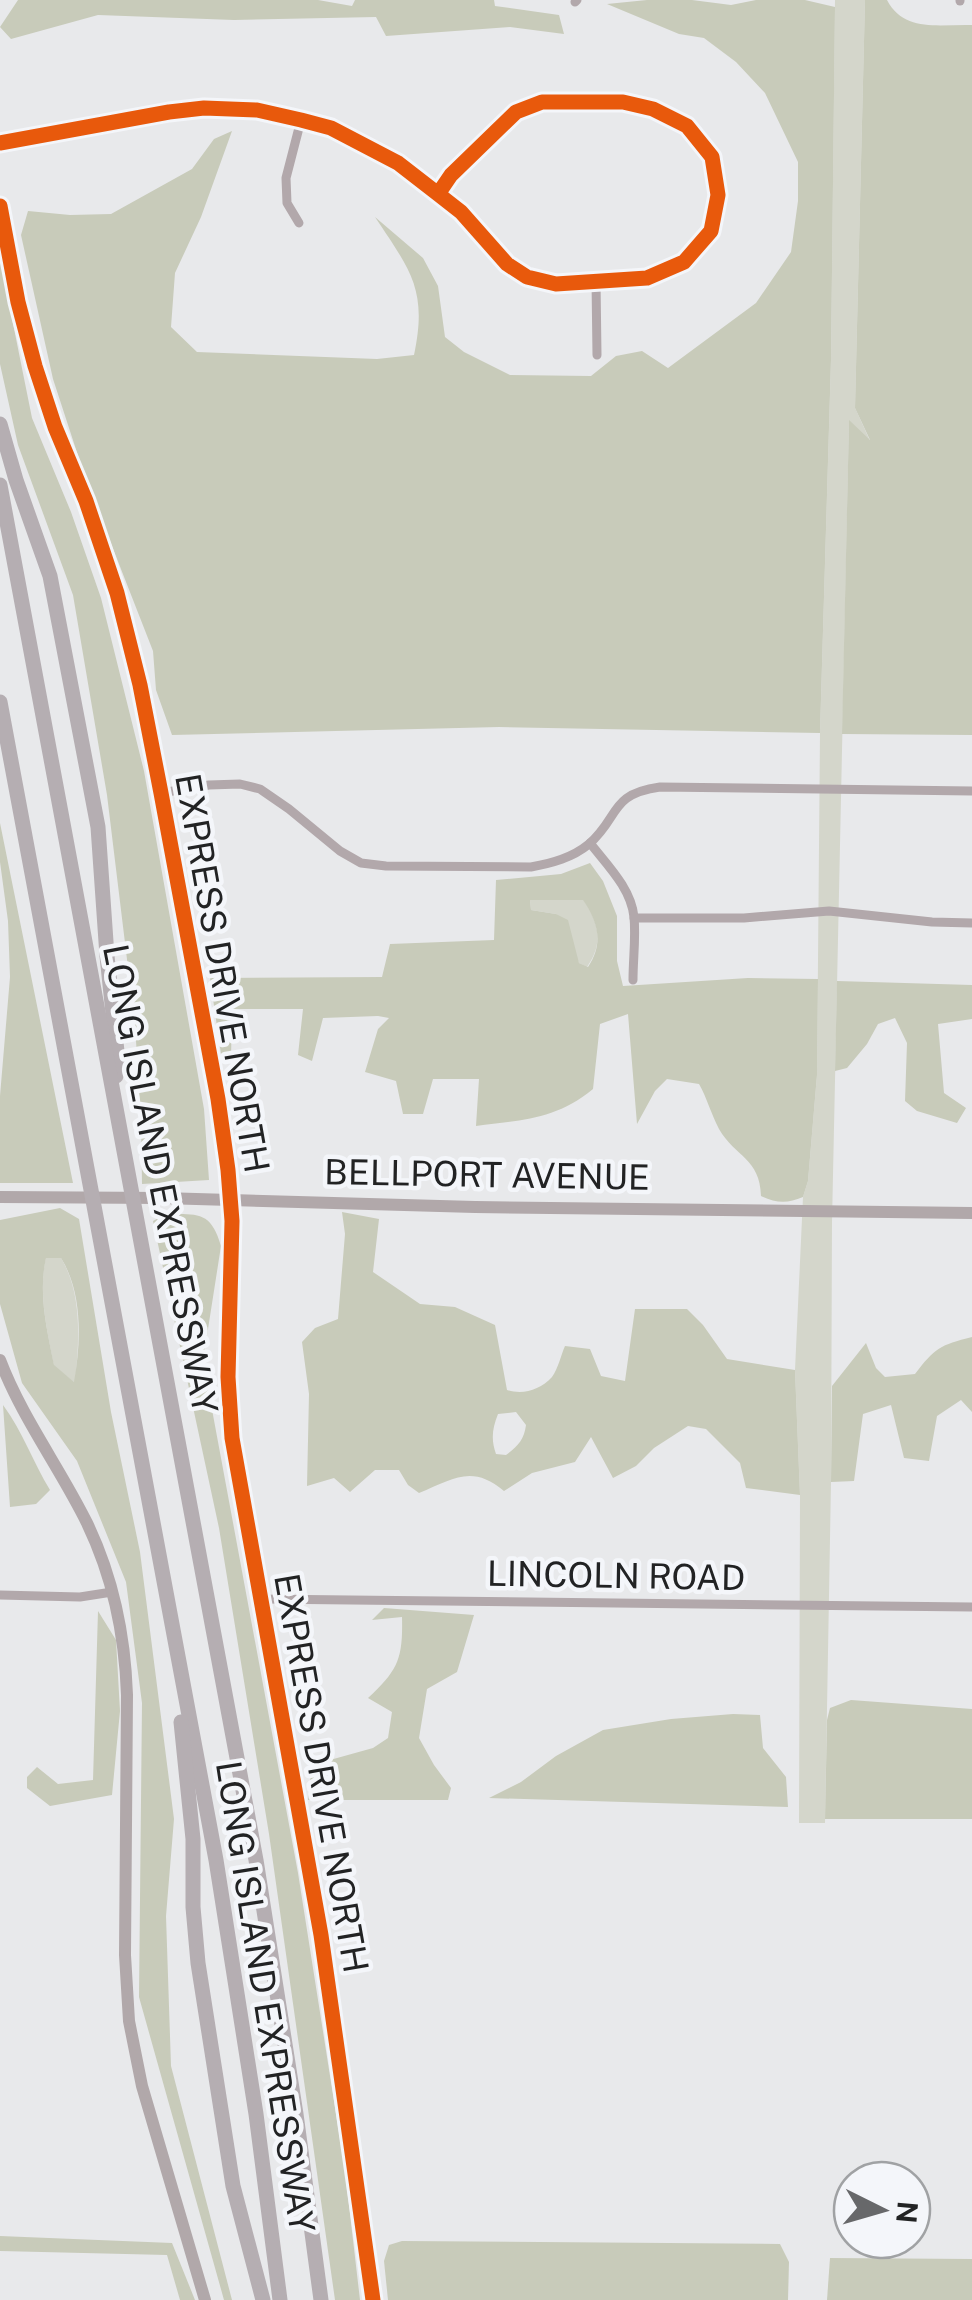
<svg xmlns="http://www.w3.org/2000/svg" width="972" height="2300" viewBox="0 0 972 2300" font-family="'Public Sans',sans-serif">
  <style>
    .green { fill: #d4d6cb }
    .forest { fill: #c8cbba; fill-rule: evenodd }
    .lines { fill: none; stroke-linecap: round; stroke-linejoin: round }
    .minor { stroke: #b2a8ab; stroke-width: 9 }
    .secondary { stroke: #b1a8aa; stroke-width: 12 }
    .motorway { stroke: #b5aeb2; stroke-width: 15 }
    .cycleway-casing { stroke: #f4f6fa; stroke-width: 21 }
    .cycleway { stroke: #e8590c; stroke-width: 15 }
    .labels { text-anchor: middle; stroke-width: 9; stroke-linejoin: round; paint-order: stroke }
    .street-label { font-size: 35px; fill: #222324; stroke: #f4f6fa }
  </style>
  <rect width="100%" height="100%" fill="#e8e9eb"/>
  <g class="green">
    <polygon points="835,0 865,0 855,408 871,443 849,421 832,1222 831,1482 825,1823 799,1823 800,1495 795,1370 803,1197 808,1181 817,1075 820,733 831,360"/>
    <path d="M583,899C599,923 604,943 587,967L579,963L556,914L531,910L530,900Z"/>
    <path d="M46,1257L61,1258C83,1295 79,1342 75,1383L54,1366C47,1330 38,1293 46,1257Z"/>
  </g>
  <g class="forest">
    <polygon points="18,0 318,0 352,6 355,0 494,0 495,6 559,15 564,34 510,27 386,36 376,17 234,20 98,15 11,39 0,27"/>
    <path d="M647,0H692L731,5L756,0H805L835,7L831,360L820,733L499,727L172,735L156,690L153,651L85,477L53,379L21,235L28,211L70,215L111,214L192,169L214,139L232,131L201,217L175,273L171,327L197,352L377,359L414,355C428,289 410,270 375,217L423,258L438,286L445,337L464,352L510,375L591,376L616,356L642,351L668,368L756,303L791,252L798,201V162L765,93L736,62L704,38L679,34L607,4Z"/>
    <path d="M865,0H887C904,33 940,24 972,25V735L842,734L849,420L870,440L855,408Z"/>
    <polygon points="0,259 32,418 71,512 101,598 144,771 204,1109 209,1180 142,1184 141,1120 135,1025 107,795 73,595 18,445 0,364"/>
    <polygon points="0,823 73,1183 0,1183 0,1096 10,977 8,921 0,862"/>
    <path d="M590,863L603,881L617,916V961L623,986L748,978L818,979L817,1075L808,1181L803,1197C787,1204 776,1203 761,1196C760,1158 735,1157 719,1129C711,1114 707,1098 699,1084L667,1079L655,1091L637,1124L628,1014L600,1024L593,1089C555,1120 522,1120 476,1126L479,1079H433L423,1114H403L396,1081L365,1072L378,1029L389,1018L378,1016L323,1018L312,1061L298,1055L303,1009H232L231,1058L222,1061L210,978L382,977L390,944L494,940L496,880L561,874ZM530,900H583C598,922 604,943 588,967L579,963L568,920L556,914L531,910Z"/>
    <polygon points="837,981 972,985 972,1019 938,1024 944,1093 966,1108 957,1123 917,1111 905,1101 907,1043 895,1018 878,1024 867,1044 847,1068 835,1071"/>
    <path d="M60,1208L79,1219L111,1412L140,1552L174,1819L166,1916L171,2066L232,2300H224L139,1997L142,1703L126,1582L77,1461L22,1383L0,1304V1220ZM46,1258H61C83,1293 81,1343 74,1382L54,1365C47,1330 38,1294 46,1258Z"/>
    <path d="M342,1212L379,1219L373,1272L420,1304L455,1307L495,1325L507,1390C523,1395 540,1390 552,1377C558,1369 561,1355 565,1346L590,1349L601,1376L625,1381L635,1309H687L703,1325L727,1359L795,1370L800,1495L746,1488L740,1463L706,1429L688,1426L654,1448L636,1466L613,1478L591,1437L575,1462L532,1473L504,1491C472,1464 453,1479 419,1493L408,1485L399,1470H375L350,1492L334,1478L307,1486L309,1394L302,1342L315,1328L338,1319L345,1234ZM516,1412L526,1425C524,1440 518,1446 506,1455L496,1454C491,1440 492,1429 498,1414Z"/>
    <path d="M166,1214C198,1214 211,1211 221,1246L203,1361L298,1873L345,2171L360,2300H335L269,1834L219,1528L153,1221Z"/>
    <path d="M972,1337V1412L961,1400L937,1416L929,1461L904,1458L891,1405L863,1414L854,1481L831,1482L832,1386L866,1343L876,1368L885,1377L915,1374C935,1348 940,1345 972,1337Z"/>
    <path d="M3,1405C23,1432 33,1462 50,1490L36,1504L10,1507Z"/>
    <path d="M384,1608L474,1615L457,1672L427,1689L419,1738L434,1765L451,1788L448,1800H308L312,1765L373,1748L388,1738L392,1712L368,1698C398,1670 403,1659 402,1617L372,1620Z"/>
    <polygon points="98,1611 116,1640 120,1711 112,1795 50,1806 27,1788 27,1777 37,1767 58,1784 93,1780"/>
    <polygon points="851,1700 972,1709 972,1819 825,1819 827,1720 830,1708"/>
    <polygon points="733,1714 760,1715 763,1748 786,1777 788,1807 489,1798 521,1782 556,1756 603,1730 671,1719"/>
    <polygon points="0,2236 172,2243 195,2300 180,2300 167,2255 0,2251"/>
    <polygon points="402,2241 780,2244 789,2262 788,2300 388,2300 384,2261 389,2245"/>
    <polygon points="830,2258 972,2259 972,2300 827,2300"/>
  </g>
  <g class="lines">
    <g class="minor">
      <polyline points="960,0 960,1"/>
      <polyline points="575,2 577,0"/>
      <polyline points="0,143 169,112 204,108 257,110 301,120 331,128 398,163 438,194 461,212 507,264 527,277 556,284 647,278 684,262 711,231 718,195 712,157 687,126 653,109 623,102 542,102 516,112 451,175 438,194"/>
      <polyline points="299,223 287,203 286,178 301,120"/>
      <polyline points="596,281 597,355"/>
      <path d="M161,793L209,785L240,784L260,789L289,809L340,851L361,863L386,866L531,867C552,863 572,858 589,844C620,817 609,794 660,787L972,791"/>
      <path d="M590,843C607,865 631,888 634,917C636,937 633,959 633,980"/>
      <polyline points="634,918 744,918 829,911 932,922 972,923"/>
      <polyline points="0,1595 80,1597 112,1592"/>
      <polyline points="260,1599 972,1607"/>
    </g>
    <g class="secondary">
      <polyline points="0,206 18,302 35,366 55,427 86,501 117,593 140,685 161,793 218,1099 228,1170 232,1221 228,1377 232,1438 321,1935 373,2300"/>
      <polyline points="0,1197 162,1198 475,1207 972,1213"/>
      <path d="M0,1360C22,1418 60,1468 87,1523C113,1577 125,1635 127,1695L125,1955L129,2021L142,2086L205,2300"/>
    </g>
    <g class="motorway">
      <polyline points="0,424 16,480 50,576 98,827 107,956 118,1061 116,1076"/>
      <polyline points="0,485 256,1860 296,2114 321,2300"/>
      <polyline points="0,702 216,1860 256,2114 280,2300"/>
      <polyline points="181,1722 193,1839 193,1907 198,1963 233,2186 263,2300"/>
    </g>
    <defs>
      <g id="cycleway">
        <polyline points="0,143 169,112 204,108 257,110 301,120 331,128 398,163 438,194 461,212 507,264 527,277 556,284 647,278 684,262 711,231 718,195 712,157 687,126 653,109 623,102 542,102 516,112 451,175 438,194"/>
        <polyline points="0,206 18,302 35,366 55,427 86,501 117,593 140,685 161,793 218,1099 228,1170 232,1221 228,1377 232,1438 321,1935 373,2300"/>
      </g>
    </defs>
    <use href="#cycleway" class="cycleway-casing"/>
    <use href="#cycleway" class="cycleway"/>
  </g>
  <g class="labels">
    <g class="street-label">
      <text transform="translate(222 973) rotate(80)" y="12">EXPRESS DRIVE NORTH</text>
      <text transform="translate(487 1175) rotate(1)" y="12">BELLPORT AVENUE</text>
      <text transform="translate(160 1179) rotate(79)" y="12">LONG ISLAND EXPRESSWAY</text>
      <text transform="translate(616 1576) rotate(1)" y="12">LINCOLN ROAD</text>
      <text transform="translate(321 1773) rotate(80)" y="12">EXPRESS DRIVE NORTH</text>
      <text transform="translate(265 1997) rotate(81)" y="12">LONG ISLAND EXPRESSWAY</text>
    </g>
  </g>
  <g transform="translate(882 2210) rotate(95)"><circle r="48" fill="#f4f6fa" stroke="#a0a2a4" stroke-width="2.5"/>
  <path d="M0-8L18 38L0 25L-18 38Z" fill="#67686a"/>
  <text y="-15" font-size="28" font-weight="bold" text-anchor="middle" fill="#222324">N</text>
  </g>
</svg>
